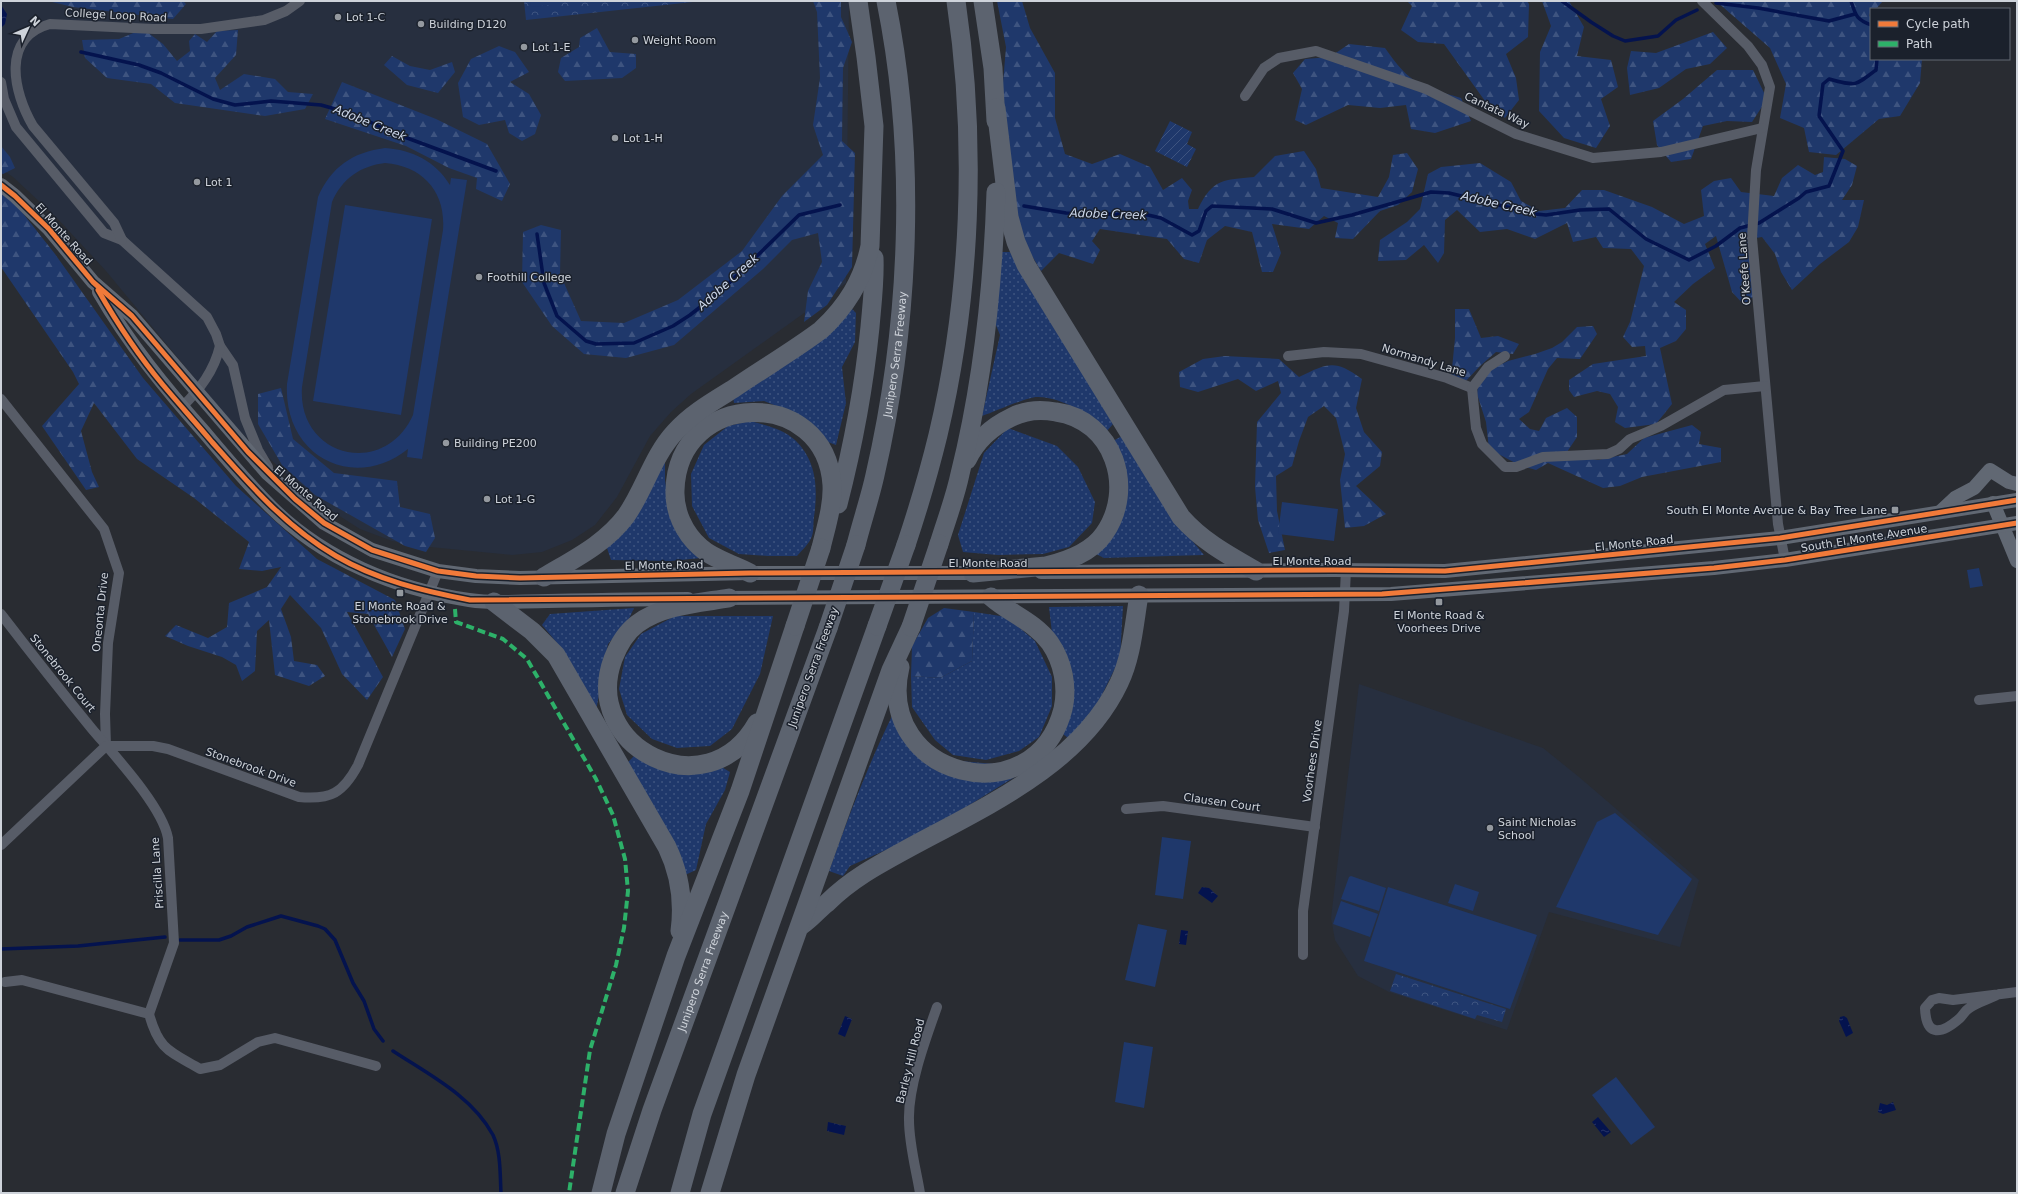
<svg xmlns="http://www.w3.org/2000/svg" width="2018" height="1194" viewBox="0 0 2018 1194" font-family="'DejaVu Sans',sans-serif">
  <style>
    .built { fill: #272f3f }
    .grass { fill: url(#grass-dots) }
    .forest { fill: url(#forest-firs) }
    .park { fill: url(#park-crowns) }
    .garden { fill: url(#garden-furrows) }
    .pitch { fill: #1f386b; fill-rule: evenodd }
    .water { fill: url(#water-ripples) }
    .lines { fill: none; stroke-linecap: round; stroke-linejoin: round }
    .stream { stroke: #04134e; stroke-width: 3.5 }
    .street { stroke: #575c67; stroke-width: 10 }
    .secondary { stroke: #616873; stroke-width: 14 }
    .highway { stroke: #5c636f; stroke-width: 19 }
    .highway-bridge { stroke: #5c636f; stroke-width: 19 }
    .quiet { stroke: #2db169; stroke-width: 4; stroke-dasharray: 8 4; stroke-linecap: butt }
    .cycleway-casing { stroke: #1b212c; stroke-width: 8 }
    .cycleway { stroke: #f17a3a; stroke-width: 5 }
    .poi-dot { fill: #94999f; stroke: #1b212c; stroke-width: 1.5 }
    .labels { text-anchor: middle; stroke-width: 3; stroke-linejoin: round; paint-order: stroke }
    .street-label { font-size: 11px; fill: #ced3da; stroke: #1b212c }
    .poi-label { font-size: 11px; fill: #ced3da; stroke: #1b212c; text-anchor: start }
    .water-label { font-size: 12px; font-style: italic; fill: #cdd8ec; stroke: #1b212c }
  </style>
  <defs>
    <pattern id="grass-dots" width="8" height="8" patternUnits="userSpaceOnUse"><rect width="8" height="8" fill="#1f386b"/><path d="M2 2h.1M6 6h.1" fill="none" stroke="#3e5480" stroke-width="1.8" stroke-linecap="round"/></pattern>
    <pattern id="forest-firs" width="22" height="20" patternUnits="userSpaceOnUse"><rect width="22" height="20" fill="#1f386b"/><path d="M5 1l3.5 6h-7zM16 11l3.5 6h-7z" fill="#3e5480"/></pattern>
    <pattern id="park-crowns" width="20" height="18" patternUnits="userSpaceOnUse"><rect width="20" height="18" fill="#1f386b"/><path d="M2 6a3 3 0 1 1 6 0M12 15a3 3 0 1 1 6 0" fill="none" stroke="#3e5480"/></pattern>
    <pattern id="garden-furrows" width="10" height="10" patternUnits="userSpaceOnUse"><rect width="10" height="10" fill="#1f386b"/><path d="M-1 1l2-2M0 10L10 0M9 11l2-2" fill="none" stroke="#3e5480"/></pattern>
    <pattern id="water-ripples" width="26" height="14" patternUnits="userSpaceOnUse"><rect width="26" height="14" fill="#04134e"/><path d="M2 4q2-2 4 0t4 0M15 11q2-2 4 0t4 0" fill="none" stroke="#273467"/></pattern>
  </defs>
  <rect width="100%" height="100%" fill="#292c32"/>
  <g class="built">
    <polygon points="1,1 849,1 846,283 691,394 671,412 650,436 617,497 595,525 572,540 542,552 512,555 430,547 392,541 360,529 316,501 235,427 106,271 57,218 13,177 1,169"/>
    <polygon points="1359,684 1543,748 1579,777 1699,880 1680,947 1549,912 1507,1030 1389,992 1358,976 1335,940 1331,918"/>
  </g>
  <g class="grass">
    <path d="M998,252H1010L1113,424L1107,431C1088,414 1064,398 1038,397C1029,396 994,412 982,416L1000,335L991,313Z"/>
    <polygon points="848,305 856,313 855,342 842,367 846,403 836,445 825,441 799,415 764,401 734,403 733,396"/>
    <path d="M750,421C765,425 783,429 795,440C817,461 818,489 814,517C813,523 814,530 812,536C810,543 802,550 797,556H768L739,554L709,538L692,506L691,474L704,445L728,426Z"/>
    <polygon points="1008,428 1057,446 1078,467 1095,502 1092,523 1069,547 1043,554 998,555 963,552 958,535 984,453"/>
    <polygon points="1122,436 1170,514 1204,555 1104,558 1094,553 1120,513 1128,484 1113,441"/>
    <polygon points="665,455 665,480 670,516 701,558 671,561 611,560 606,545"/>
    <polygon points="1123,606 1120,658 1093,713 1068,738 1063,734 1070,716 1073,675 1052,633 1049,607"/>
    <polygon points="634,608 628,621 608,644 596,711 557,643 542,625 550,614"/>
    <polygon points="974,612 1007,617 1035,641 1052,677 1052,706 1039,737 1019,751 986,760 953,755 935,740 912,707 911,676 940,678 972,661"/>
    <polygon points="675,616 773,616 760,674 732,729 710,746 677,748 652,739 627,715 619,689 625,657 641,634"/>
    <path d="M894,712L924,758L1031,767L924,833L850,866L843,876L829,871C848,817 869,763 894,712Z"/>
    <polygon points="636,754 713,762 730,772 725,790 706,824 696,870 685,875 625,765"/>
  </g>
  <g class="forest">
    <polygon points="48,1 183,1 186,4 173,19 73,7"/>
    <polygon points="813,1 841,1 841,17 852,42 843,68 842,141 855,153 852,267 827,305 804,322 808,291 822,262 818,233 792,240 763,269 674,345 626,358 584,354 552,326 522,282 523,232 541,225 561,230 560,274 581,321 624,323 678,300 742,251 782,196 823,155 813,125 820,78 817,12"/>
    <path d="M997,1H1022L1030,28L1055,73V118L1065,154L1092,164L1120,154L1150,167L1163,190L1182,178L1192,190L1188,201L1189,209H1198C1213,178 1224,180 1254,177L1275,156L1304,151L1316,169L1321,188L1378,197L1389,177L1393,155L1407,153L1418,169L1412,192L1398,205L1380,211L1353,239L1335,238L1338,223L1324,216L1309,229L1272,224L1281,253L1273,272H1262L1252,232L1225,226L1207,240L1199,263L1184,259L1167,239L1100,229L1092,241L1100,250L1093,264L1059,253L1041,271L1016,229L1000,119L1006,47Z"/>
    <polygon points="1407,1 1527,1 1529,4 1528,37 1506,54 1516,78 1519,100 1505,118 1485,101 1444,44 1418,42 1401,30 1412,6"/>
    <polygon points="1542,1 1569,1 1584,27 1577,56 1611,60 1618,87 1601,99 1610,126 1596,148 1564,138 1539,111 1540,52 1551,26"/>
    <polygon points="1716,1 1883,1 1876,9 1871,9 1869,16 1871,17 1871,59 1922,59 1920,83 1900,116 1879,119 1836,155 1809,152 1804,128 1780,118 1786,84 1770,48"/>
    <polygon points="597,28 610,52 636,54 636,68 622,78 565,81 558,72 561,58 579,47 580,38"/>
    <polygon points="143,29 163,44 177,61 190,51 189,41 195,34 207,42 217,31 238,30 236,55 215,78 220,90 244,74 275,79 288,92 313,94 305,109 265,116 175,103 151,84 107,78 85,58 82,40 119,39"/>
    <polygon points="1713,32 1727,48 1710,64 1686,69 1659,88 1630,95 1627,68 1631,51 1656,53"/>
    <path d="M1349,44L1385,48C1410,84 1420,86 1461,98L1471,121L1435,133L1411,129L1406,105L1380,108L1348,105L1306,125L1295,120L1302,89L1293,73L1305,59L1330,57Z"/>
    <polygon points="499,46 515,52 529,72 510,82 529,94 541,115 535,134 522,141 509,133 505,120 479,125 463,117 458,83 471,59"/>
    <polygon points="392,56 410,66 430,70 452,62 455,72 438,93 407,85 384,65"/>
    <polygon points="1717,70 1753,70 1767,99 1752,122 1727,121 1703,126 1691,159 1671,162 1657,145 1653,121 1683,99"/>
    <polygon points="342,82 436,119 487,144 510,184 502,201 476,189 477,178 449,168 406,146 325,119"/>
    <polygon points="1,146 10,157 15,168 3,174 1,173"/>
    <polygon points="1824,157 1845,159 1857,166 1852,185 1842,200 1864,200 1858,227 1849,242 1820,264 1792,290 1781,272 1775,254 1762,237 1750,239 1755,295 1744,305 1732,292 1716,236 1705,244 1715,268 1693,284 1674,302 1686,310 1686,329 1676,341 1660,348 1672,404 1656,424 1625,428 1615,422 1618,407 1610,394 1597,391 1574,397 1569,390 1569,380 1593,364 1646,356 1645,346 1632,347 1623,337 1630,322 1644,266 1631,249 1603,248 1596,237 1573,242 1567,223 1535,239 1507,229 1480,232 1457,210 1445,220 1444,253 1438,263 1424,245 1406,260 1378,261 1380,240 1407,222 1420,209 1428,174 1441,167 1480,163 1511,182 1521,201 1539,211 1565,208 1582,190 1604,190 1652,207 1684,224 1704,216 1701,190 1714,181 1731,178 1741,192 1774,196 1782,178 1798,165 1815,175 1823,172"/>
    <polygon points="1,193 14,202 55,254 143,378 236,486 317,559 395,600 405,629 392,657 368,614 347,612 383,677 367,700 342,674 321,628 290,595 281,609 291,637 294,661 317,665 325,676 309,686 275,675 269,620 257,631 255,671 242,681 236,665 222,657 188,646 165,636 176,625 208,638 227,627 229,603 267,587 281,567 262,571 239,569 249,542 194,498 137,459 94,403 81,431 92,472 99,487 86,490 42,426 79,384 73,372 1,267"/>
    <polygon points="1455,309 1469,309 1481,338 1498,336 1519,344 1513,354 1496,352 1480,366 1463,384 1451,379 1455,338"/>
    <polygon points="1593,326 1597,334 1580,359 1557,358 1548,369 1529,412 1519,419 1530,429 1539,431 1546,418 1567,408 1577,417 1577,437 1565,455 1598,460 1627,454 1644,438 1692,425 1701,432 1699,444 1721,448 1721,462 1642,477 1620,486 1603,488 1548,463 1536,470 1519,465 1489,449 1486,422 1477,394 1479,375 1508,361 1535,354 1552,348 1562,342 1577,327"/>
    <path d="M1225,356L1279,359L1299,377C1328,363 1335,359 1362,379L1356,408L1364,432L1382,452L1380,466L1356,486L1386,514L1364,526L1345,528L1340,480L1345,454L1336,418L1324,406L1308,417L1299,441L1292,466L1276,476L1277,511L1285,550L1269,553L1258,520L1255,487L1257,422L1281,393L1278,381L1256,391L1238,379L1198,392L1180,387L1179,372L1203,359Z"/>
    <polygon points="281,388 293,439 334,473 397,481 400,507 430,514 435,538 426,552 405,546 315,495 282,465 258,424 258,394"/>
    <polygon points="944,608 974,612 972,661 940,678 911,676 912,646 928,618"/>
  </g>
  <g class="park">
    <polygon points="524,1 702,1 526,20"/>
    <polygon points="1396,974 1506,1009 1502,1022 1477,1015 1475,1019 1390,991"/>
  </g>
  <polygon class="garden" points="1170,121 1192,132 1187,144 1196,149 1187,167 1155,151"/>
  <g class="pitch">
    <polygon points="530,1 550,1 550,5 531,7"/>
    <path d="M385,148C413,150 435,161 450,185L451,178L467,180L422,459L407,457L408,449C352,493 283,455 287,384L318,197C331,167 353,152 385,148ZM385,163C423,166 446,192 443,230L413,415C384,479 297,457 302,387L332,202C342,179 360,166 385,163Z"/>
    <polygon points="345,205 432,219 401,415 313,401"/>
    <polygon points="1282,502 1338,509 1334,541 1278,534"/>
    <polygon points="1979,568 1983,586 1970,588 1967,570"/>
    <polygon points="1615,813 1692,879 1658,935 1556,907 1597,822"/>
    <polygon points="1162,837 1191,841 1183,899 1155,895"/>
    <polygon points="1351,876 1386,888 1379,911 1341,899 1349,877"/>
    <polygon points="1455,884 1479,892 1473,911 1448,903"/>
    <polygon points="1388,887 1537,935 1510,1009 1364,961"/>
    <polygon points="1341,901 1378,914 1370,937 1333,924"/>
    <polygon points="1138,924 1167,930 1155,987 1125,980"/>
    <polygon points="1124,1042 1153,1047 1144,1108 1115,1102"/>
    <polygon points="1616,1077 1655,1127 1631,1145 1592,1095"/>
  </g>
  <g class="water">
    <polygon points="1,5 7,14 5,24 1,28"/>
    <polygon points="1202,887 1209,888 1218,896 1212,903 1198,893"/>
    <polygon points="1181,930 1188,931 1186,945 1179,944"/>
    <polygon points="845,1016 852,1019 845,1037 838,1034"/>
    <polygon points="1844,1016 1847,1018 1853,1033 1846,1037 1839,1021 1840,1017"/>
    <polygon points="1893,1102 1896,1110 1883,1114 1878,1112 1880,1103 1887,1105"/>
    <polygon points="1598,1117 1611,1132 1604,1137 1592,1122"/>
    <polygon points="828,1122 846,1126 844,1135 827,1131"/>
  </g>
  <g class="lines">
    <g class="stream">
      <polyline points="1562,1 1591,22 1613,36 1625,41 1658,36 1676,20 1697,10"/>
      <path d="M1851,1C1856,16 1856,19 1871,25"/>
      <polyline points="1716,3 1758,8 1829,21 1855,14"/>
      <polyline points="81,52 139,65 161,73 213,99 235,105 271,101 321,105 353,114 391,132 496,171"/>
      <path d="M1024,206L1066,213L1148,215L1161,218L1192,235L1199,231L1206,211L1212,206L1272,209L1316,223L1352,215L1431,192L1449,193L1536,214L1546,215L1580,210L1609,209L1646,239L1689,260L1716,246L1740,228L1759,223L1799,198L1806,192L1829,186L1843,151L1819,116L1823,84L1829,79C1856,86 1854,87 1876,70L1877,59"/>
      <polyline points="537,234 544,283 557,316 586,341 596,344 634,343 673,326 690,315 722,290 799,215 840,205"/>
      <polyline points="180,940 219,940 231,936 247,927 281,916 318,926 325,929 335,940 353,983 364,1001 374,1029 383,1041"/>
      <polyline points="1,949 78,946 165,937"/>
      <path d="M393,1051C428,1074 472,1096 493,1135C501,1152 500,1175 501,1193"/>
    </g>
    <g class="street">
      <polyline points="1702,1 1748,46 1762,65 1770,87 1756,170 1752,238 1778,524 1785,560"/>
      <polyline points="1,82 4,99 16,127 104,233 122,240 207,317 216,334 220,346 233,365 245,418 258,450 268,467"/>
      <polyline points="1245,96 1264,68 1279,58 1316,51 1426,89 1516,134 1593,158 1661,152 1762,128"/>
      <path d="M122,240L114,223L33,126C13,92 1,37 50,24L154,29H201L264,20L286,11L300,1"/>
      <polyline points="1288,356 1324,352 1361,354 1447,378 1472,388"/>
      <polyline points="1472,388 1476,428 1482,444 1505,467 1516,467 1543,457 1608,454 1619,449 1630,439 1661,426 1724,390 1765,386"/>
      <polyline points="1472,388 1488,367 1505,356"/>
      <polyline points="1,399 104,529 119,573 108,643 105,714 106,746"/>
      <path d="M182,407C200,389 214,371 220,346"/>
      <path d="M1,614C31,653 61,691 92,729C114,755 162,806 168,838L174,943L149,1014"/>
      <polyline points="1979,700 2017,696"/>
      <polyline points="1126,809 1163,806 1315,827"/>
      <path d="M1,845L106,746H153L168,749L299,797C331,800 343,793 358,765L438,571"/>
      <polyline points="1303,955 1303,911 1344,611 1346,570"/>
      <path d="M5,982L22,980L149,1014C159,1050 169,1051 200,1069L220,1065L258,1042L275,1038L376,1066"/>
      <path d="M1999,994C1990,999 1977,1002 1968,1009C1965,1011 1963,1015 1960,1018C1942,1034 1926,1038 1925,1008L1932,1000L1939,998L1953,1000L2017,992"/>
      <path d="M920,1193C916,1169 909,1144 909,1120C908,1086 926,1038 937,1007"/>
    </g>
    <g class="secondary">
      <polyline points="1,185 15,196 49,229 93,282 132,316 267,473 324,523 372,550 438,571 476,576 520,578 750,573 982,573"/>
      <path d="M99,292C129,344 166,389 205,433C226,458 247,483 270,506C323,559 395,589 469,600C494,604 522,601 548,601C595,600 642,599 688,599"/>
      <polyline points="1993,503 2017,561"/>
      <polyline points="1940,512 1955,498 1974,488 1990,470 2009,482 2017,484"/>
      <polyline points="1041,572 1334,570 1445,571 1780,538 2017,500"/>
      <polyline points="719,598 1391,594 1714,568 1785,560 2017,523"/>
    </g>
    <g class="highway">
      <polyline points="983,1 993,68 996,121"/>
      <path d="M996,108L1009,217L1016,242L1026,265L1181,517C1202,541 1228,555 1256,571"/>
      <path d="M967,460C976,441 993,426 1012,417C1026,410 1041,409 1056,412C1114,420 1136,489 1104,534C1091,553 1067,561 1046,566L973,573"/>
      <path d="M838,504C853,446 864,387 870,327C872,304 875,280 874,258"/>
      <path d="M939,544C946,521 955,498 960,474C983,382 993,286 996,192"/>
      <path id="s1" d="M856,545C862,521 870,498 875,475C910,323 917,154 886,1"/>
      <path d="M906,545C918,509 929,472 938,435C971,296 977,142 956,1"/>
      <path d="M750,573C734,564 714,560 700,547C684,533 674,511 675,490C678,389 826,386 832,485C833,506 826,527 821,548"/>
      <path d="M544,577C574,559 605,544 626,516C645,489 652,457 675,432C691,414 712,402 733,389C762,369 793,351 821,330C847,306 863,280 870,246L874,126L866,57L858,1"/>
      <path d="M729,598C699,603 662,605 637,624C625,633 618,646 613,659C580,747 707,812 757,723"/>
      <path d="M494,602L532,631L556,655L667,847C680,874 684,901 680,931"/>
      <path d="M900,667C874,777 1035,818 1063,709C1068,687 1063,662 1050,643C1034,621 1010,614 991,597"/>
      <path d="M802,925C812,918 818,910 827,903C838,892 851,882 865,873C950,820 1074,779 1119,683C1132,656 1134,624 1139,595"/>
      <polyline points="601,1193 616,1134 676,956 740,791 795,626"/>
      <path id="s2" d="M625,1193L652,1110L828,628"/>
      <polyline points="680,1193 702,1114 877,626"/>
      <polyline points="710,1193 746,1075 891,670 911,627"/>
    </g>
    <g class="highway-bridge">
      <polyline points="795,626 821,548"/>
      <polyline points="877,626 906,545"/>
      <polyline points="911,627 939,544"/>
      <polyline points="828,628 856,545"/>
    </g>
    <polyline class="quiet" points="455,609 456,622 503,639 527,659 596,779 613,815 625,859 628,891 624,928 616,965 590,1050 569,1193"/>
    <defs>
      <g id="cycleway">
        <polyline points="1,185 15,196 49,229 93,282 132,316 248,452 295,499 324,523 372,550 438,571 476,576 520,578 750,573 1334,570 1445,571 1780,538 2017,500"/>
        <path d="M98,290C117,323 138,355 163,385C179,404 196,423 212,442C250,485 286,527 336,556C377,580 423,591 470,600L1382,594L1714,568L1785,560L2017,523"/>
      </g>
    </defs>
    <use href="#cycleway" class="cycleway-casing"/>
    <use href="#cycleway" class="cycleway"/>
  </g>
  <g class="poi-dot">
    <circle cx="338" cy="17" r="4"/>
    <circle cx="421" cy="24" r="4"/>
    <circle cx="635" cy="40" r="4"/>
    <circle cx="524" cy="47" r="4"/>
    <circle cx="615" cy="138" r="4"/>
    <circle cx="197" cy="182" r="4"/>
    <circle cx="479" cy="277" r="4"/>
    <circle cx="446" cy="443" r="4"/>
    <circle cx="487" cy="499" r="4"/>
    <rect x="1891" y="506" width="8" height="8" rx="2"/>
    <rect x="396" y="589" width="8" height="8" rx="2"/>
    <rect x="1435" y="598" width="8" height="8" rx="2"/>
    <circle cx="1490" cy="828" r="4"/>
  </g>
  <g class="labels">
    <g class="street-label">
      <text transform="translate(116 15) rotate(3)" y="4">College Loop Road</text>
      <text transform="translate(1497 110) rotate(25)" y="4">Cantata Way</text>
      <text transform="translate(64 234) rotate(48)" y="4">El Monte Road</text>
      <text transform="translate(1744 269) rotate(-94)" y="4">O'Keefe Lane</text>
      <text dy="4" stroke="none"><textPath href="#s1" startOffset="195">Junipero Serra Freeway</textPath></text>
      <text transform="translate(1424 360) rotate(17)" y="4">Normandy Lane</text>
      <text transform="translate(306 493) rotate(40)" y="4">El Monte Road</text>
      <text transform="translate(1864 538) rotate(-9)" y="4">South El Monte Avenue</text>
      <text transform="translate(1634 543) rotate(-6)" y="4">El Monte Road</text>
      <text x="1312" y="565">El Monte Road</text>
      <text x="988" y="567">El Monte Road</text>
      <text transform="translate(664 565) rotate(-1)" y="4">El Monte Road</text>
      <text transform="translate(100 612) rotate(-84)" y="4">Oneonta Drive</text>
      <text transform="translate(813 667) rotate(-70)" y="4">Junipero Serra Freeway</text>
      <text transform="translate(63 673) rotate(51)" y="4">Stonebrook Court</text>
      <text transform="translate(1312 761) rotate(-82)" y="4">Voorhees Drive</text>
      <text transform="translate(251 767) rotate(20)" y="4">Stonebrook Drive</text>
      <text transform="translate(1222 802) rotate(8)" y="4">Clausen Court</text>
      <text transform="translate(157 873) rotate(-94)" y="4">Priscilla Lane</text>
      <text dy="4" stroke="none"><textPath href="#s2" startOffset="235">Junipero Serra Freeway</textPath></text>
      <text transform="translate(910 1061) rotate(-76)" y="4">Barley Hill Road</text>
    </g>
    <g class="poi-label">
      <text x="346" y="21">Lot 1-C</text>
      <text x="429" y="28">Building D120</text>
      <text x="643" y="44">Weight Room</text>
      <text x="532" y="51">Lot 1-E</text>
      <text x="623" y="142">Lot 1-H</text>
      <text x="205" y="186">Lot 1</text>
      <text x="487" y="281">Foothill College</text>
      <text x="454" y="447">Building PE200</text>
      <text x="495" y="503">Lot 1-G</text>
      <text x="1887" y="514" text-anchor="end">South El Monte Avenue &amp; Bay Tree Lane</text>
      <text x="400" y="610" text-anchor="middle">El Monte Road &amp;<tspan x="400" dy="13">Stonebrook Drive</tspan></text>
      <text x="1439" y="619" text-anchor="middle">El Monte Road &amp;<tspan x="1439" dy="13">Voorhees Drive</tspan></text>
      <text x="1498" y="826">Saint Nicholas<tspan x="1498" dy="13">School</tspan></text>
    </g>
    <g class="water-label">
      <text transform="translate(370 123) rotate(22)" y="4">Adobe Creek</text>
      <text transform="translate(1499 204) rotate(13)" y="4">Adobe Creek</text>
      <text transform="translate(1108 214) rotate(2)" y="4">Adobe Creek</text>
      <text transform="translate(728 282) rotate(-42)" y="4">Adobe Creek</text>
    </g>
  </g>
  <rect width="2018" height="1194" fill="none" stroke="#ced3da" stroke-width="4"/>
  <rect x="1870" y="8" width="140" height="52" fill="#1b212c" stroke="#636872"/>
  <rect x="1878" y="21" width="20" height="6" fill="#f17a3a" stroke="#636872"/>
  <text x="1906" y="28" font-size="12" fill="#ced3da">Cycle path</text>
  <rect x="1878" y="41" width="20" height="6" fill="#2db169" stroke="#636872"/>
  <text x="1906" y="48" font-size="12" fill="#ced3da">Path</text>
  <g transform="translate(28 28) rotate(46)" stroke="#1b212c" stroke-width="3" paint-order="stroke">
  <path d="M0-3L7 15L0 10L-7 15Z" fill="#ced3da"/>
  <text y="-6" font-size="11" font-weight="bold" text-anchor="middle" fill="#ced3da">N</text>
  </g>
</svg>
